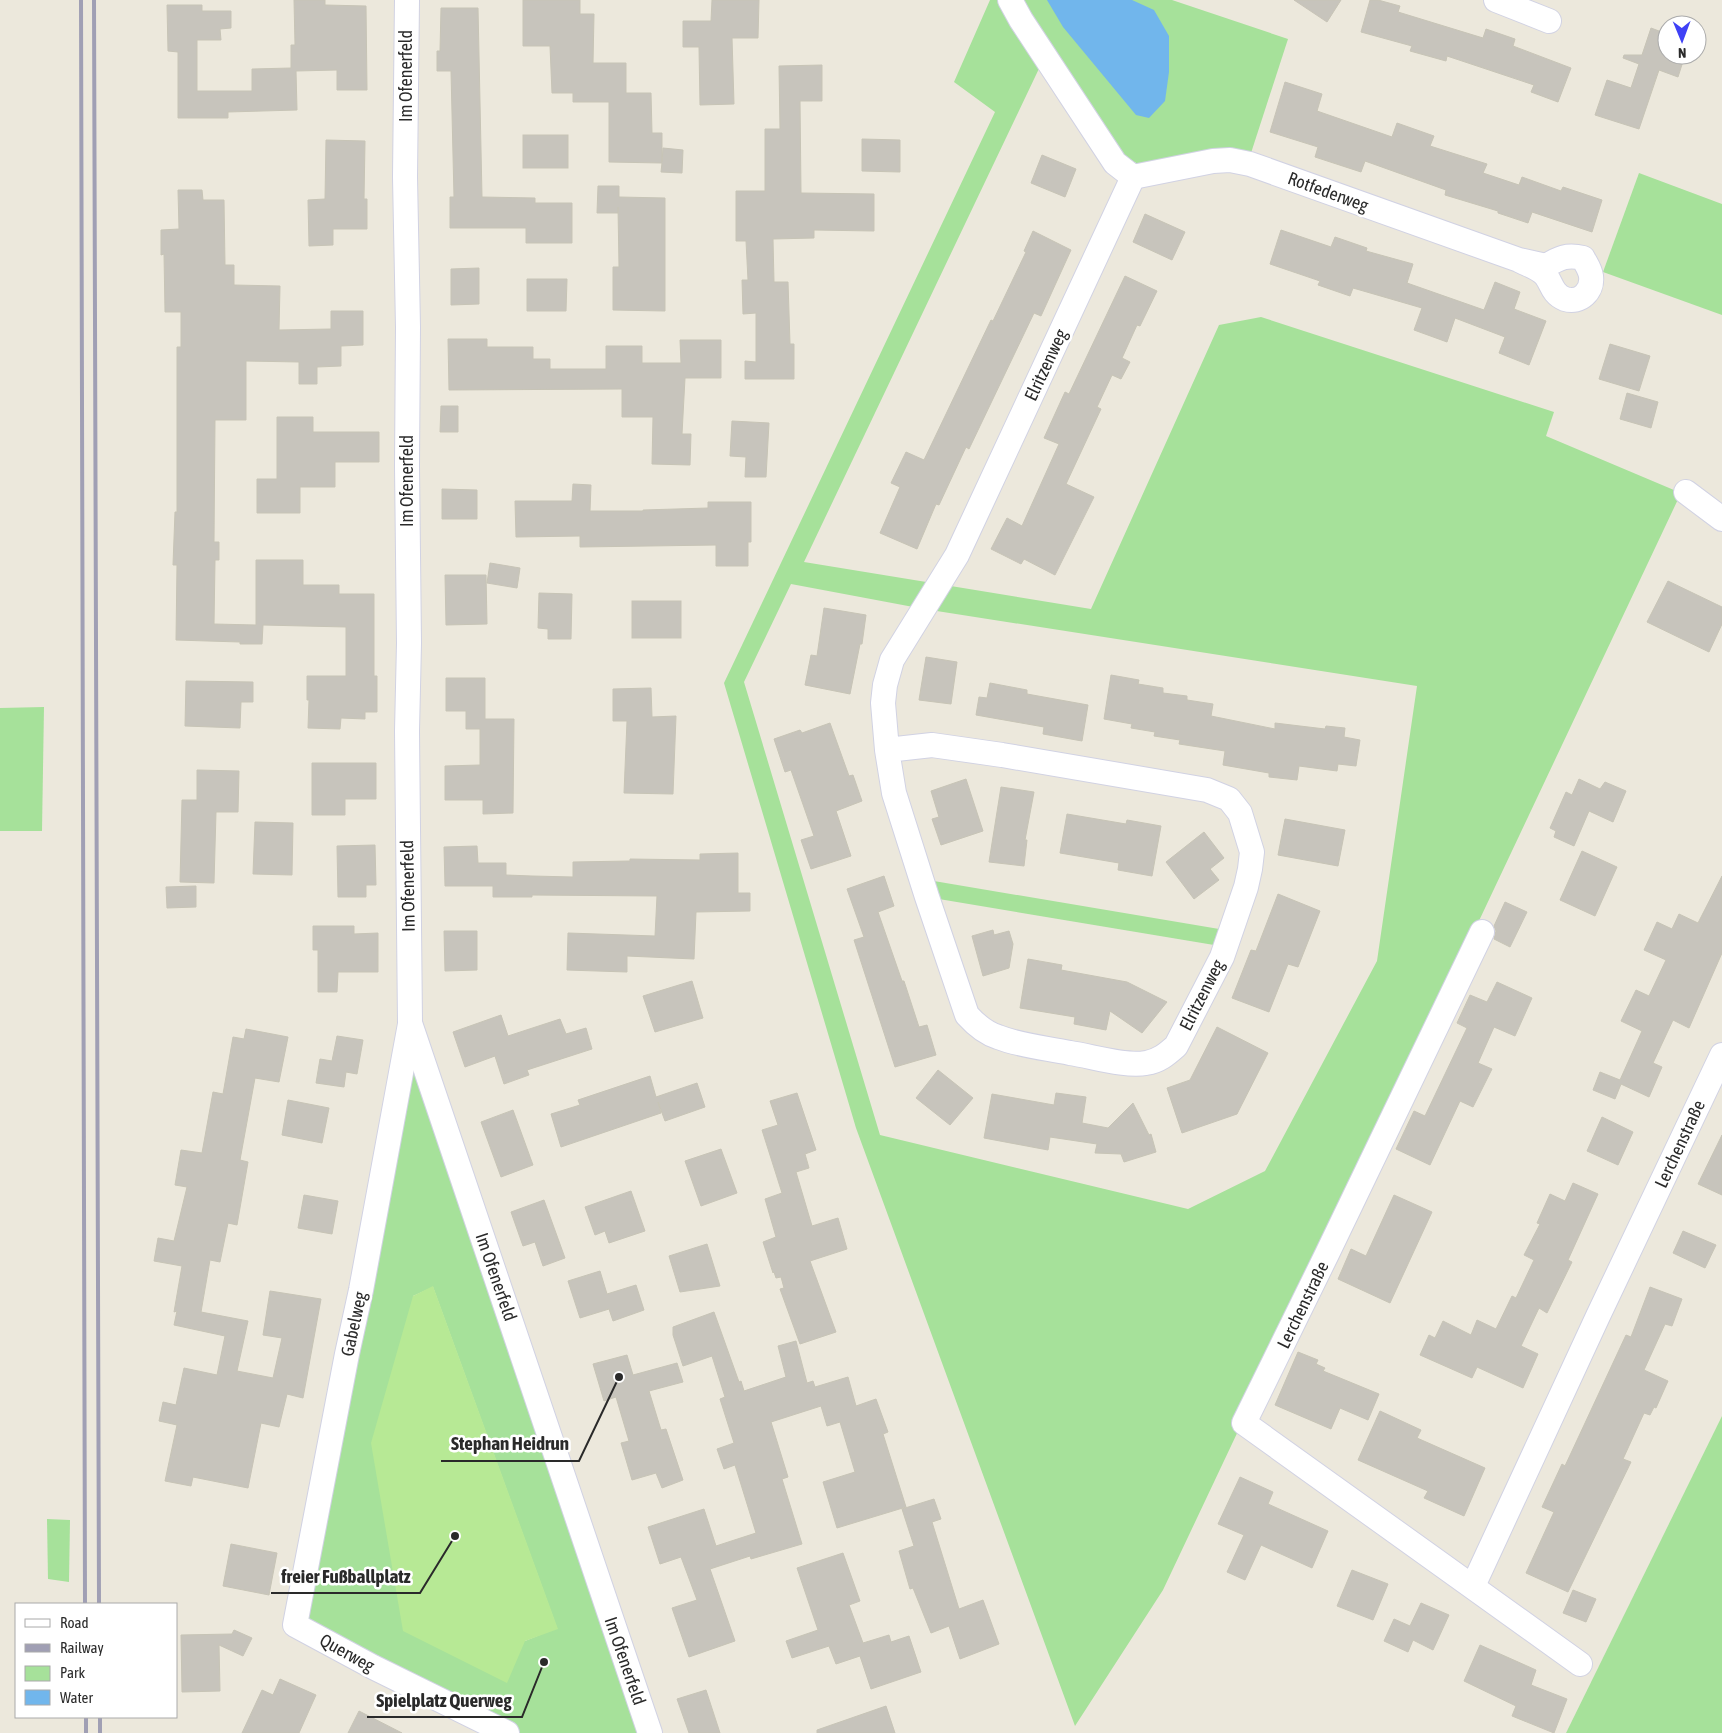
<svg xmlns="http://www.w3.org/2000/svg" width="1722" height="1733" viewBox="0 0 1722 1733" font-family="'Asap Condensed',sans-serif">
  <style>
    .green { fill: #a6e19a; fill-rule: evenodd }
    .pitch { fill: #b7e995 }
    .water { fill: #71b6ec }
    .building { fill: #c7c4bc; stroke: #c7c4b6 }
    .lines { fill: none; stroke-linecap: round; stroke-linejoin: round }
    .street-casing { stroke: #d1d2e3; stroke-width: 26 }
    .street { stroke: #fff; stroke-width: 24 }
    .rail { stroke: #a09fb4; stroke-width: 4 }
    .labels { text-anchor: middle; stroke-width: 5; stroke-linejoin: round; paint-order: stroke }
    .street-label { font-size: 18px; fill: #2a2a2a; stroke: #fff }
    .leader { fill: none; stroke: #2a2a2a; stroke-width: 2 }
    .callout-dot { fill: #2a2a2a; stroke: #fff; stroke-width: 2 }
    .callout-label { font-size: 19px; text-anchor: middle; font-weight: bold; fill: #2a2a2a; stroke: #fff; stroke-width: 5; stroke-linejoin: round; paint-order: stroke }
  </style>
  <rect width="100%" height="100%" fill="#ece8dc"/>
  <g class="green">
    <path d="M990,0H1010L1045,56L804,562L1091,609L1219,325L1261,317L1554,412L1546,436L1681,493L1163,1590L1075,1726L856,1128L724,683L995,112L954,82ZM791,584L924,609L1417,686L1377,961L1265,1171L1188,1209L880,1135L744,682Z"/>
    <polygon points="1018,0 1172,0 1288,39 1251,153 1138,164 1120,154"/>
    <polygon points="1639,173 1722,204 1722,315 1603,272"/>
    <polygon points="44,707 42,831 0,831 0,708"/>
    <polygon points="922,879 1231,931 1226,947 927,897"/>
    <path d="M410,1023L650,1733H509L295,1625ZM433,1287L557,1628L525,1641L413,1296Z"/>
    <polygon points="1722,1416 1722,1733 1566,1733"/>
    <polygon points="47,1519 70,1520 69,1582 48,1579"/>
  </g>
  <polygon class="pitch" points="433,1286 558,1629 525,1641 507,1683 403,1631 371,1443 413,1296"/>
  <polygon class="water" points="1047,0 1132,0 1154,10 1169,36 1169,72 1165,101 1149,118 1136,115 1063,27"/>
  <g class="building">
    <polygon points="294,0 325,0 325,5 366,6 367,90 337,90 337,70 296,71 297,110 228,112 228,118 178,118 178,52 168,51 167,5 202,5 202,11 231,11 231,28 220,29 221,40 197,40 197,91 252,91 252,69 291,68 291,45 295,45"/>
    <polygon points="523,0 580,0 580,14 594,14 593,63 626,63 626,93 651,93 652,133 662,133 662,162 663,148 683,150 682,173 661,172 662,163 609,162 609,102 573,102 573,93 552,93 550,46 523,46"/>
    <polygon points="712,0 759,0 758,38 732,38 734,104 700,105 699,47 683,47 683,21 711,21"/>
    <polygon points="1294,0 1341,0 1327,22"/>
    <polygon points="1370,0 1378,0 1400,6 1398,12 1483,38 1486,29 1515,39 1513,46 1571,68 1558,102 1531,92 1534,85 1447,56 1446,61 1410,51 1412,46 1361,32"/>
    <polygon points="441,8 478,8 482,197 535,198 535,203 572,203 572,243 526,243 526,228 450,228 450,197 454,197 451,71 437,71 437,51 440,51"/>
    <polygon points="1651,28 1667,34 1667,55 1685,55 1678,77 1659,70 1639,129 1595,115 1607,80 1631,88 1639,64 1623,58 1624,55 1642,55"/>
    <polygon points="822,65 822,101 800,101 801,193 874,194 874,231 814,230 814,238 773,239 774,282 788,282 790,344 794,344 794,379 745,379 745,361 756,362 756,313 743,314 742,280 748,280 746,241 736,241 736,191 765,191 765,129 780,129 779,66"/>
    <polygon points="1285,82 1322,94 1317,111 1392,137 1397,123 1434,136 1430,146 1487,164 1483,173 1519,185 1522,177 1561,191 1563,187 1602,200 1592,232 1532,212 1528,223 1498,213 1498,211 1445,195 1446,190 1365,161 1361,172 1315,157 1318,147 1270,132"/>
    <rect x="523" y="135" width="45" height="33"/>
    <polygon points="862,139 900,140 900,172 862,171"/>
    <polygon points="326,140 365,141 364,199 367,199 367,229 333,229 333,245 309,246 308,200 325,199"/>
    <polygon points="1042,155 1076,169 1065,197 1031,183"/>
    <polygon points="598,186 619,186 619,197 665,198 665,311 613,310 613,267 619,267 618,207 618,213 597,213"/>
    <polygon points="178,190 202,190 203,200 224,200 225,265 234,265 234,285 280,286 279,330 331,329 331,311 363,311 363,345 341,346 341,366 317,367 317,384 299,384 299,362 246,361 246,420 215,420 214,542 219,542 219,560 215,560 214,624 256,625 256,560 303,560 303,585 339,585 339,594 374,594 374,676 377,676 377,712 365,712 365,719 341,718 340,729 308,728 309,700 307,700 307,676 346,676 346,627 263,625 262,644 240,644 240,642 176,640 177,565 173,565 175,512 177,512 177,347 181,347 181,312 165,312 164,254 161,255 161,230 179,229"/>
    <polygon points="1145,214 1185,232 1172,260 1133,242"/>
    <polygon points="1281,230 1331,247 1335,237 1367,248 1366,251 1413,264 1407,283 1484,310 1495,282 1520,292 1514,309 1546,321 1529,365 1499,353 1505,337 1455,318 1447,342 1414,330 1422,308 1353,288 1350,296 1318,285 1320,281 1270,264"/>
    <polygon points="1033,231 1071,250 1041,316 1034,313 969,449 966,447 939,505 936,504 917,549 880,533 900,487 891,483 906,452 924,460 991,320 993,321 1026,252 1024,251"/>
    <polygon points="479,268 479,304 451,305 451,269"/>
    <polygon points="1125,276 1157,291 1140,326 1137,325 1122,358 1130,362 1121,379 1112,375 1097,407 1101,409 1066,484 1094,497 1055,575 1024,559 1021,564 991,549 1007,518 1022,526 1059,444 1044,438 1065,392 1069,394"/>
    <polygon points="527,279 567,279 566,311 527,311"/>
    <polygon points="448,339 487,339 487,347 533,347 533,359 550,359 550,369 606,369 606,346 642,346 642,363 681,363 680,340 721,340 721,378 685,378 682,434 691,434 690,465 652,464 653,417 622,417 622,389 449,390"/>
    <polygon points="1610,344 1650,356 1639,391 1599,379"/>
    <polygon points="1627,393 1658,402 1651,428 1620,419"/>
    <polygon points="441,406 458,406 458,432 440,432"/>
    <polygon points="277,417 313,417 313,432 379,432 379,462 335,462 335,487 300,487 300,513 257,513 257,479 277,479"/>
    <polygon points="732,421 769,423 766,477 745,477 746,457 730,456"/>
    <polygon points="573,484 591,485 590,511 643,511 643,510 708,508 708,502 751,502 751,542 748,542 748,566 716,566 716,545 580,547 580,536 516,537 515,501 572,501"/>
    <polygon points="442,489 477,490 477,519 442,519"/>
    <polygon points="490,563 520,568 517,588 487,583"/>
    <polygon points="445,575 486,575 487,624 446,625"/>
    <polygon points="1668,581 1722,607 1722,624 1709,652 1647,622"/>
    <polygon points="539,593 572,594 571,639 548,639 548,629 538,628"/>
    <rect x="632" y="601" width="49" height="37"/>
    <polygon points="824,608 866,615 862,644 860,644 850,694 805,685 811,655 817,656"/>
    <polygon points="926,657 957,662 951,704 919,700"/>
    <polygon points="1111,675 1139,680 1138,684 1163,688 1163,693 1187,696 1187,700 1213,704 1211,716 1275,729 1275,723 1325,729 1326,726 1345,728 1344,737 1360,740 1356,766 1338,764 1337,771 1299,766 1297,780 1269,777 1269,773 1223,765 1225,751 1179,744 1180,740 1154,736 1155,732 1131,728 1132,724 1104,719"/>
    <polygon points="446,678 485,678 485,719 514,719 513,813 483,814 483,800 445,800 445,766 480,765 480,729 466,729 466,711 446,711"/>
    <polygon points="186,681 253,682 253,702 241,702 240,728 185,726"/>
    <polygon points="990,683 1027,690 1027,694 1088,705 1082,741 1043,734 1044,727 976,715 979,697 987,698"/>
    <polygon points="651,688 652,717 676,716 673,794 624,793 627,721 613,721 613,689"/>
    <polygon points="830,723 849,776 853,775 862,801 836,811 851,856 811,869 801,840 814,836 791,770 785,772 774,739 800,730 802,733"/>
    <polygon points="312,763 376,763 376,799 345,799 345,815 312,815"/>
    <polygon points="197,770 239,771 238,812 216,812 214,883 180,882 182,800 197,800"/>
    <polygon points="966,779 983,831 941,845 932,819 939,817 931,791"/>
    <polygon points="1579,779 1600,789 1605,782 1626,791 1613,822 1589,811 1574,846 1554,837 1556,831 1550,828 1566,792 1572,795"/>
    <polygon points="1001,787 1034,792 1025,840 1027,840 1024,866 989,862"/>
    <polygon points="1067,814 1126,824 1127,820 1161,826 1152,876 1118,870 1119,863 1060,853"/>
    <polygon points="1285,819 1345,830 1338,866 1278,855"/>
    <polygon points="255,822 293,823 292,875 253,874"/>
    <polygon points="1204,832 1224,858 1210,869 1219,880 1194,899 1166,862"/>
    <polygon points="375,845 376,885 366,885 366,897 338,897 337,846"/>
    <polygon points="477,846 478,863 506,863 506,875 532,876 573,877 573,862 630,861 630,859 700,860 700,854 738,853 738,893 750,893 750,911 696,912 694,959 627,956 627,972 567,970 568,933 655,936 657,896 532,895 532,897 493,897 493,886 445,886 444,847"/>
    <polygon points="1582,851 1617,867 1595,916 1560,900"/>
    <polygon points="884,876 894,906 878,912 902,981 904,981 919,1027 927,1025 936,1055 895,1067 854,940 864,937 847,889"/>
    <polygon points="1722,876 1722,953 1689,1028 1673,1020 1653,1063 1662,1067 1649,1097 1621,1084 1615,1099 1593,1090 1600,1072 1620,1080 1642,1031 1621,1021 1636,990 1649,996 1666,960 1644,950 1657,922 1672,929 1679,914 1698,923"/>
    <polygon points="196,886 196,907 167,908 166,887"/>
    <polygon points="1278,894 1320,911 1298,967 1288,964 1269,1012 1232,998 1251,950 1256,951"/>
    <polygon points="1505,902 1527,912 1510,947 1494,939 1496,931 1494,926"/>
    <polygon points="313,926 354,926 354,934 378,933 378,972 338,972 337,992 318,992 318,950 313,950"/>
    <polygon points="993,930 994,935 1009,931 1013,944 1009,968 983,976 972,936"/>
    <polygon points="444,931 477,931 477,970 445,971"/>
    <polygon points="1028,959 1062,965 1061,970 1127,982 1167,1002 1142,1033 1110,1011 1106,1030 1074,1024 1075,1017 1020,1008"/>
    <polygon points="692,981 703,1018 655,1032 643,996"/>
    <polygon points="1497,982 1532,998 1515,1036 1494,1027 1478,1063 1492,1069 1473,1107 1460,1101 1430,1165 1396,1149 1414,1111 1425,1116 1467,1028 1457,1023 1470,995 1487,1002"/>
    <polygon points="501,1015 508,1036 560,1019 566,1034 586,1028 592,1049 527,1070 529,1075 504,1084 495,1056 465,1067 453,1032"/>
    <polygon points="1217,1027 1268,1053 1237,1114 1182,1133 1167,1088 1190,1080"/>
    <polygon points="246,1029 288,1037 279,1082 255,1078 240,1160 248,1162 237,1225 228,1223 220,1262 210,1260 201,1312 248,1321 237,1371 273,1378 282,1338 263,1335 270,1291 321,1299 303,1398 287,1394 279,1427 261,1423 248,1488 193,1477 191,1486 165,1481 177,1425 159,1421 163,1402 176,1405 184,1368 217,1375 225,1336 174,1325 177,1311 174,1312 182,1266 154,1261 158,1238 174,1241 187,1187 175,1185 181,1150 202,1153 213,1092 223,1094 233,1037 244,1039"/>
    <polygon points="337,1036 363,1040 357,1074 346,1072 344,1087 316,1083 320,1059 332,1061"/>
    <polygon points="938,1070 973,1098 950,1125 916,1098"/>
    <polygon points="650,1076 656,1097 697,1083 705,1107 665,1121 658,1102 661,1113 561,1147 551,1114 580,1105 578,1100"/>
    <polygon points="797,1093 816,1150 805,1154 809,1168 796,1172 812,1226 838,1218 847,1249 810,1261 836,1332 800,1344 780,1289 784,1288 781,1277 776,1278 774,1272 773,1273 763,1242 776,1237 765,1199 782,1193 762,1130 778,1125 770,1101"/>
    <polygon points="1056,1093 1086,1097 1082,1123 1108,1128 1133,1103 1149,1135 1151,1134 1156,1152 1124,1162 1121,1154 1095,1153 1097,1144 1050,1137 1048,1150 984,1138 992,1094 1054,1105"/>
    <polygon points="288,1100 329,1108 322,1143 282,1135"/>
    <polygon points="513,1110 533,1165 501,1177 481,1122"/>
    <polygon points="1602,1117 1633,1132 1618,1165 1587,1151"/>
    <polygon points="1722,1135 1722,1195 1698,1184"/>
    <polygon points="721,1149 737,1193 701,1206 685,1161"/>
    <polygon points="1573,1183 1598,1194 1568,1260 1572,1262 1547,1313 1539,1308 1521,1346 1538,1354 1523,1388 1477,1367 1472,1378 1420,1355 1429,1335 1435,1338 1443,1321 1471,1335 1477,1320 1496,1329 1512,1296 1516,1298 1534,1260 1524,1255 1540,1224 1537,1223 1550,1194 1565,1201"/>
    <polygon points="631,1191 645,1231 609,1243 605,1231 595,1235 585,1207"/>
    <polygon points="304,1195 338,1201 332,1234 298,1228"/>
    <polygon points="1394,1195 1432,1212 1390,1303 1338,1279 1351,1249 1366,1256"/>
    <polygon points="544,1200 565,1258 543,1266 535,1242 523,1246 511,1212"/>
    <polygon points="1683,1231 1716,1245 1705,1268 1673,1253"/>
    <polygon points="707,1244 720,1286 680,1292 669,1256"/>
    <polygon points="600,1271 607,1294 636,1285 644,1310 613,1321 609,1309 580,1318 568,1281"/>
    <polygon points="1650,1287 1682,1299 1672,1326 1665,1324 1644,1370 1668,1381 1656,1408 1654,1407 1650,1415 1644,1413 1623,1459 1631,1462 1568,1592 1526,1573 1554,1512 1542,1507 1562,1464 1565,1466 1626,1335 1631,1337"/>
    <polygon points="714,1312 739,1382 741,1381 744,1391 786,1377 778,1346 796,1341 807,1383 813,1381 815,1387 848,1377 856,1406 876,1399 888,1432 883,1434 906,1507 837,1528 823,1482 855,1472 840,1422 827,1426 821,1406 771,1422 788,1477 782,1479 802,1544 751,1559 750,1556 710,1569 735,1641 689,1657 672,1608 697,1600 681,1557 660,1564 648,1527 704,1509 716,1546 756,1533 735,1465 724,1469 717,1449 734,1443 720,1399 725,1397 712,1356 683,1366 673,1335 673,1327"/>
    <polygon points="1298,1352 1318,1360 1316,1364 1325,1368 1323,1371 1379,1394 1368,1420 1340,1408 1331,1429 1275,1405"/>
    <polygon points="627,1355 633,1375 677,1363 683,1382 649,1391 661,1430 666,1429 683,1480 662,1488 656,1473 632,1480 621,1443 629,1441 616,1397 604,1401 593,1364"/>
    <polygon points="1380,1411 1421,1430 1417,1438 1485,1468 1464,1516 1424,1498 1428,1491 1358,1460"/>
    <polygon points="1240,1477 1273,1492 1268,1504 1328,1531 1312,1568 1261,1545 1245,1580 1227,1572 1244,1535 1218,1524"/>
    <polygon points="934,1499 941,1519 932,1522 959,1609 983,1600 999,1644 960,1659 949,1626 931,1633 913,1588 910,1589 899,1551 914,1546 902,1509"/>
    <polygon points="231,1544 277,1553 269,1595 223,1586"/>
    <polygon points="843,1553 860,1601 849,1605 863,1643 889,1635 891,1642 909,1636 921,1672 871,1689 860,1656 836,1664 829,1646 792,1658 786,1641 818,1630 797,1568"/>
    <polygon points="1352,1570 1388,1584 1373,1620 1337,1606"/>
    <polygon points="1573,1590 1596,1599 1586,1622 1563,1613"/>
    <polygon points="1421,1603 1449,1615 1433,1650 1413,1640 1408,1652 1384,1641 1394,1619 1410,1626"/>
    <polygon points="234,1630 252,1638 243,1656 219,1645 220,1691 182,1692 181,1635 232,1634"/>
    <polygon points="1480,1645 1536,1670 1531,1685 1567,1699 1554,1733 1512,1716 1516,1706 1464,1681"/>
    <polygon points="280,1679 316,1695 299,1733 242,1733 262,1690 273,1695"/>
    <polygon points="706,1690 720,1733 689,1733 677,1699"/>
    <polygon points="886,1706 895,1733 817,1733 817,1730"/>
    <polygon points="359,1711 402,1733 348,1733"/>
  </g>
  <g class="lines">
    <defs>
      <g id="street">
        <polyline points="407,0 405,177 408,327 407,466 409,643 407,731 410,1023 650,1733"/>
        <polyline points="1496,0 1549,21"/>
        <path d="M1133,177L1213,161L1230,160L1250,164L1519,260C1526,264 1536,267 1543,273C1552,280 1550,293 1565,299C1580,304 1593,291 1591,276C1590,269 1586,264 1583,258C1567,254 1559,258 1546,266L1519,260"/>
        <polyline points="1686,492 1722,519"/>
        <path d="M887,750L932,745L1002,755L1207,790L1229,799L1240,813L1252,852L1250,869L1246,887L1222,957L1176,1046C1167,1054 1159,1061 1146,1063C1126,1067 1091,1056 1070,1053C1046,1048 1021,1046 998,1037C985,1033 976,1025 967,1015L927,897L894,793L887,750L883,703L885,685L892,660L957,555L1133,177L1115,163L1021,20L1010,0"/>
        <polyline points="1482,932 1327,1254 1244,1423 1580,1664"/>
        <polyline points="410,1024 361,1290 347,1354 295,1625 373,1667 507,1733"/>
        <polyline points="1473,1586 1598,1316 1722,1055"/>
      </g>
    </defs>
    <use href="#street" class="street-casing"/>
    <use href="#street" class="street"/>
    <g class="rail">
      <polyline points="81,0 85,1604"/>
      <polyline points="94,0 99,1604"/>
      <polyline points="86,1717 86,1733"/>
      <polyline points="100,1717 100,1733"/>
    </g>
  </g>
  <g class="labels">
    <g class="street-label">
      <text transform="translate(406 76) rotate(-90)" y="6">Im Ofenerfeld</text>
      <text transform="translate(1328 192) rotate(20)" y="6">Rotfederweg</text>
      <text transform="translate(1046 365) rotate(-65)" y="6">Elritzenweg</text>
      <text transform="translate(407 481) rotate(-90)" y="6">Im Ofenerfeld</text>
      <text transform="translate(408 886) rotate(-91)" y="6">Im Ofenerfeld</text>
      <text transform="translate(1202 995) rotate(-63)" y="6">Elritzenweg</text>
      <text transform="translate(1680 1144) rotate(-65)" y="6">Lerchenstraße</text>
      <text transform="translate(496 1277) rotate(71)" y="6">Im Ofenerfeld</text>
      <text transform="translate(1303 1305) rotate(-64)" y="6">Lerchenstraße</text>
      <text transform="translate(354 1324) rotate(-78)" y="6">Gabelweg</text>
      <text transform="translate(347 1653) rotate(29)" y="6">Querweg</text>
      <text transform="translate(625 1661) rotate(71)" y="6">Im Ofenerfeld</text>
    </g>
  </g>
  <path class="leader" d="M619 1377L579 1461H441M455 1536L420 1593H271M544 1662L522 1717H367"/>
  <g class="callout-dot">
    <circle cx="619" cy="1377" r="5"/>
    <circle cx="455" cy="1536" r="5"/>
    <circle cx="544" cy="1662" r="5"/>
  </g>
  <g class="callout-label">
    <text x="510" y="1450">Stephan Heidrun</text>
    <text x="346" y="1583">freier Fußballplatz</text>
    <text x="444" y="1707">Spielplatz Querweg</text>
  </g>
  <rect x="15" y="1603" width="162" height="115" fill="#ffffff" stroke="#aaaaaa"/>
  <rect x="25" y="1619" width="25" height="8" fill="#ffffff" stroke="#aaaaaa"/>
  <text x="60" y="1628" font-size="15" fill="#2a2a2a">Road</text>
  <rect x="25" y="1644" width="25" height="8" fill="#a09fb4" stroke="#aaaaaa"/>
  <text x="60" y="1653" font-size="15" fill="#2a2a2a">Railway</text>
  <rect x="25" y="1666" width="25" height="15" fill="#a6e19a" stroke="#aaaaaa"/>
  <text x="60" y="1678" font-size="15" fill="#2a2a2a">Park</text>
  <rect x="25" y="1690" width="25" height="15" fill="#71b6ec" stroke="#aaaaaa"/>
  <text x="60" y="1703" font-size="15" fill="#2a2a2a">Water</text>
  <g transform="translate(1682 40) rotate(179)"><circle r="24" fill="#ffffff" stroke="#aaaaaa"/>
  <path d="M0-4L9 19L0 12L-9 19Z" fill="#3f41f6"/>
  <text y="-8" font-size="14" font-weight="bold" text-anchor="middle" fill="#2a2a2a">N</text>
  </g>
</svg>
